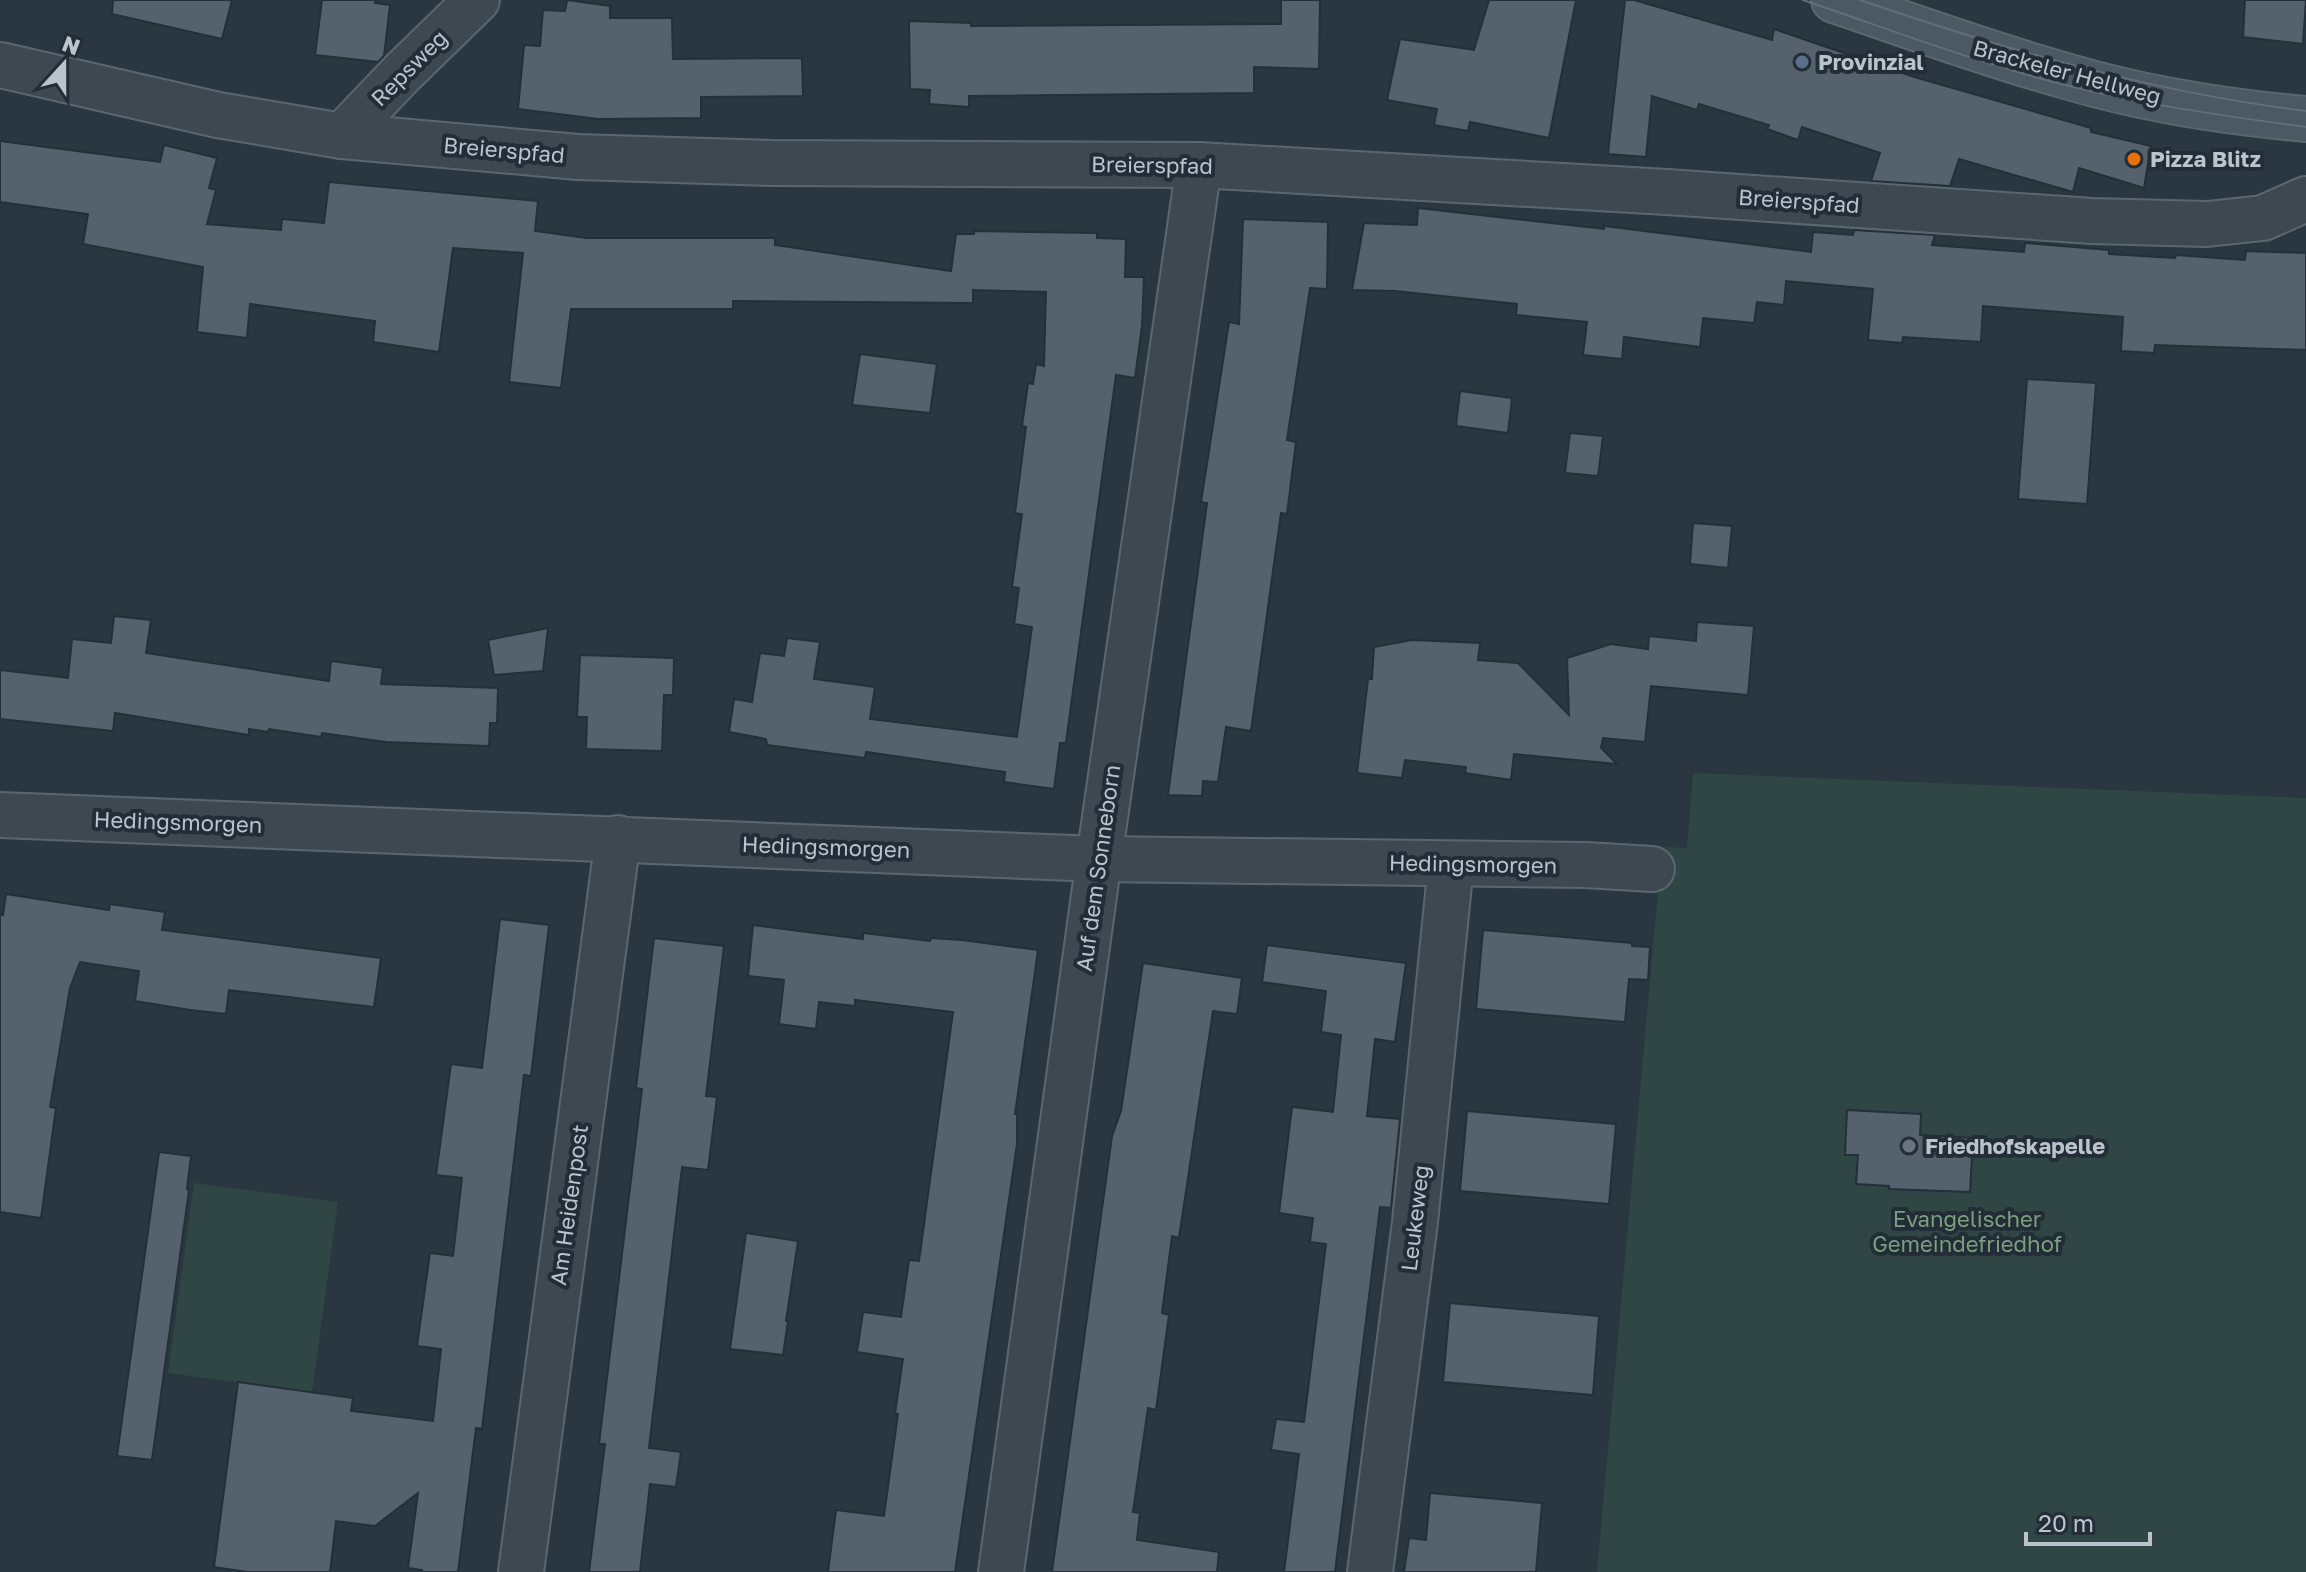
<svg xmlns="http://www.w3.org/2000/svg" width="2306" height="1572" viewBox="0 0 2306 1572" font-family="'Golos Text',sans-serif">
  <style>
    .green { fill: #2f4644 }
    .building { fill: #55626e; stroke: #242f39; stroke-width: 2 }
    .lines { fill: none; stroke-linecap: round; stroke-linejoin: round }
    .street-casing { stroke: #5c666f; stroke-width: 48 }
    .secondary-casing { stroke: #5c666f; stroke-width: 48 }
    .street { stroke: #3e4851; stroke-width: 44 }
    .secondary { stroke: #4c5864; stroke-width: 44 }
    .tram { stroke: #626f7a; stroke-width: 2 }
    .service-dot { fill: #5c6f8a; stroke: #222d37; stroke-width: 3 }
    .food-dot { fill: #e8710a; stroke: #222d37; stroke-width: 3 }
    .worship-dot { fill: #6b7280; stroke: #222d37; stroke-width: 3 }
    .labels { text-anchor: middle; stroke-width: 8; stroke-linejoin: round; paint-order: stroke }
    .poi-label { font-size: 22px; font-weight: bold; fill: #bbc3cb; stroke: #222d37; text-anchor: start }
    .street-label { font-size: 22px; fill: #bbc3cb; stroke: #222d37 }
    .park-label { font-size: 22px; fill: #7b9f7f; stroke: #222d37 }
  </style>
  <rect width="100%" height="100%" fill="#2a3741"/>
  <g class="green">
    <polygon points="1693,773 2306,798 2306,1572 1597,1572 1662,847 1687,848"/>
    <polygon points="194,1183 338,1202 312,1392 168,1373"/>
  </g>
  <g class="building">
    <polygon points="113,0 232,0 222,39 112,14"/>
    <polygon points="322,0 376,0 375,3 390,5 384,56 378,62 315,55"/>
    <polygon points="567,0 610,6 610,18 672,18 673,59 802,58 803,96 701,97 701,118 598,119 518,109 524,45 540,46 543,10 565,11"/>
    <polygon points="1281,0 1320,0 1319,69 1254,67 1254,93 969,96 969,107 929,104 930,90 910,89 909,21 971,23 971,26 1281,24"/>
    <polygon points="1489,0 1576,0 1549,138 1470,122 1468,131 1434,125 1437,109 1387,100 1400,39 1474,50"/>
    <polygon points="1625,0 1634,0 1772,40 1774,29 1911,76 2091,128 2091,132 2151,146 2144,188 2079,168 2073,192 1959,159 1950,186 1871,181 1880,153 1802,127 1798,140 1767,129 1769,125 1699,104 1697,110 1652,96 1646,157 1608,154"/>
    <polygon points="2245,0 2306,0 2303,44 2243,37"/>
    <polygon points="0,141 160,162 164,145 217,158 209,188 216,190 207,224 281,230 282,219 324,223 329,182 538,201 535,231 586,238 775,238 775,245 951,271 956,234 974,234 974,231 1097,233 1097,238 1126,239 1125,277 1144,277 1142,326 1135,378 1116,375 1068,728 1066,743 1060,743 1054,789 1004,782 1005,772 866,752 865,758 767,745 766,739 729,732 734,699 752,702 760,653 784,656 787,638 820,642 814,679 875,687 870,719 1017,737 1032,627 1014,624 1019,588 1012,587 1022,514 1015,513 1026,427 1022,426 1028,383 1033,384 1036,364 1044,366 1046,292 973,290 973,303 733,301 733,309 571,309 561,388 509,382 523,253 453,248 439,352 373,342 375,321 250,304 247,338 197,332 203,267 83,244 88,214 0,202"/>
    <polygon points="1418,208 1604,229 1604,226 1811,252 1813,232 1853,235 1854,230 1935,235 1932,245 2024,252 2025,243 2109,250 2109,254 2175,258 2176,255 2245,260 2246,251 2306,253 2306,350 2155,345 2154,353 2121,351 2123,317 1983,306 1981,342 1903,337 1902,343 1868,340 1873,289 1786,281 1784,305 1757,302 1754,323 1703,318 1700,347 1624,337 1622,359 1583,355 1587,322 1516,315 1517,304 1395,291 1352,290 1364,223 1417,225"/>
    <polygon points="1243,219 1328,222 1327,289 1310,288 1287,440 1296,442 1287,514 1281,513 1251,731 1226,727 1218,782 1203,781 1202,796 1168,795 1207,503 1201,502 1229,322 1239,324"/>
    <polygon points="860,354 937,364 930,413 852,405"/>
    <polygon points="2027,379 2096,383 2087,504 2018,499"/>
    <polygon points="1460,391 1512,398 1508,433 1456,426"/>
    <polygon points="1570,433 1603,436 1598,476 1565,473"/>
    <polygon points="1693,523 1732,526 1728,568 1690,564"/>
    <polygon points="114,616 151,620 146,653 329,681 331,661 383,668 381,684 498,688 497,723 490,723 489,746 386,742 322,733 321,737 269,729 268,732 249,729 249,735 115,713 113,731 0,719 0,670 68,678 72,639 111,643"/>
    <polygon points="1697,622 1754,626 1748,695 1651,686 1645,742 1603,738 1601,748 1617,764 1514,754 1511,780 1465,773 1466,767 1405,760 1402,778 1357,773 1368,679 1372,679 1374,647 1412,640 1480,643 1478,660 1518,663 1569,715 1567,658 1611,644 1648,649 1649,636 1696,641"/>
    <polygon points="548,628 543,671 494,675 488,640"/>
    <polygon points="580,655 674,658 673,695 664,695 662,751 586,749 587,717 577,717"/>
    <polygon points="6,894 109,910 110,904 165,912 162,930 381,958 374,1007 229,990 226,1014 190,1010 135,1001 139,971 80,962 70,988 50,1107 56,1108 41,1218 0,1212 0,914 3,915"/>
    <polygon points="500,919 549,925 531,1076 524,1075 482,1429 476,1428 458,1572 422,1572 422,1570 408,1568 418,1493 375,1526 336,1521 330,1572 247,1572 214,1567 238,1382 353,1398 351,1411 433,1421 441,1349 417,1346 430,1253 453,1256 462,1178 436,1175 451,1064 482,1068"/>
    <polygon points="753,925 863,939 863,933 930,941 931,938 962,940 1038,950 1015,1114 1017,1114 1017,1144 955,1572 828,1572 836,1510 884,1516 898,1414 895,1413 903,1359 857,1352 863,1312 901,1317 909,1260 919,1261 953,1012 855,1000 855,1006 819,1002 816,1029 779,1024 784,980 748,976"/>
    <polygon points="1483,930 1632,943 1632,946 1650,947 1648,980 1629,979 1625,1022 1476,1009"/>
    <polygon points="654,938 724,946 706,1096 717,1097 708,1170 682,1167 649,1448 681,1452 676,1487 650,1484 640,1572 589,1572 605,1444 599,1444 642,1089 636,1088"/>
    <polygon points="1267,945 1406,963 1395,1042 1375,1039 1367,1116 1400,1119 1391,1208 1380,1207 1335,1572 1284,1572 1299,1454 1271,1450 1276,1419 1304,1422 1326,1244 1310,1242 1313,1218 1279,1213 1292,1107 1333,1112 1341,1035 1321,1032 1326,991 1262,982"/>
    <polygon points="1143,963 1242,978 1237,1014 1213,1011 1179,1238 1172,1236 1162,1313 1169,1315 1156,1410 1148,1408 1133,1512 1140,1513 1137,1540 1219,1552 1217,1572 1052,1572 1112,1136 1121,1111"/>
    <polygon points="1847,1110 1921,1114 1920,1135 1973,1138 1970,1192 1889,1189 1889,1186 1856,1184 1858,1155 1845,1155"/>
    <polygon points="1467,1111 1616,1124 1609,1204 1460,1191"/>
    <polygon points="159,1152 191,1156 187,1189 189,1190 152,1460 117,1456"/>
    <polygon points="746,1233 798,1241 786,1321 788,1321 783,1355 730,1349"/>
    <polygon points="1450,1303 1599,1316 1593,1395 1443,1382"/>
    <polygon points="1430,1493 1542,1503 1536,1572 1404,1572 1409,1538 1426,1540"/>
  </g>
  <g class="lines">
    <defs>
      <g id="street">
        <polyline points="0,65 218,115 342,136 578,157 773,163 1199,165 1667,192 2092,221 2207,224 2263,218 2306,199"/>
        <polyline points="342,136 402,73 477,0"/>
        <polyline points="0,815 1099,859 1585,865 1652,869"/>
        <polyline points="521,1572 618,838"/>
        <polyline points="1001,1572 1099,859 1199,165"/>
        <polyline points="1370,1572 1415,1222 1451,864"/>
      </g>
      <path id="secondary" d="M1834,0C1911,26 1987,54 2066,76C2143,99 2226,112 2306,119"/>
    </defs>
    <use href="#street" class="street-casing"/>
    <use href="#secondary" class="secondary-casing"/>
    <use href="#street" class="street"/>
    <use href="#secondary" class="secondary"/>
    <g class="tram">
      <path d="M1803,0C1874,24 1945,51 2018,72C2111,100 2209,114 2306,127"/>
      <path d="M1860,0C2006,50 2152,92 2306,111"/>
    </g>
  </g>
  <circle class="service-dot" cx="1802" cy="62" r="8"/>
  <circle class="food-dot" cx="2134" cy="159" r="8"/>
  <circle class="worship-dot" cx="1909" cy="1146" r="8"/>
  <g class="labels">
    <g class="poi-label">
      <text x="1818" y="70">Provinzial</text>
      <text x="2150" y="167">Pizza Blitz</text>
      <text x="1925" y="1154">Friedhofskapelle</text>
    </g>
    <g class="street-label">
      <text transform="translate(409 68) rotate(-45)" y="8">Repsweg</text>
      <text transform="translate(2067 72) rotate(15)" y="8">Brackeler Hellweg</text>
      <text transform="translate(504 150) rotate(5)" y="8">Breierspfad</text>
      <text transform="translate(1152 165) rotate(1)" y="8">Breierspfad</text>
      <text transform="translate(1799 201) rotate(4)" y="8">Breierspfad</text>
      <text transform="translate(178 822) rotate(2)" y="8">Hedingsmorgen</text>
      <text transform="translate(826 847) rotate(2)" y="8">Hedingsmorgen</text>
      <text transform="translate(1473 864) rotate(1)" y="8">Hedingsmorgen</text>
      <text transform="translate(1098 868) rotate(-82)" y="8">Auf dem Sonneborn</text>
      <text transform="translate(569 1205) rotate(-82)" y="8">Am Heidenpost</text>
      <text transform="translate(1415 1218) rotate(-83)" y="8">Leukeweg</text>
    </g>
    <g class="park-label">
      <text x="1967" y="1227">Evangelischer<tspan x="1967" dy="25">Gemeindefriedhof</tspan></text>
    </g>
  </g>
  <g transform="translate(64 64) rotate(21)" stroke="#222d37" stroke-width="6" paint-order="stroke">
  <path d="M0-6L14 30L0 20L-14 30Z" fill="#bbc3cb"/>
  <text y="-12" font-size="22" font-weight="bold" text-anchor="middle" fill="#bbc3cb">N</text>
  </g>
  <path d="M2026 1532v12h124v-12" fill="none" stroke="#bbc3cb" stroke-width="4"/>
  <text x="2038" y="1532" font-size="24" fill="#bbc3cb" stroke="#222d37" stroke-width="6" paint-order="stroke">20 m</text>
</svg>
